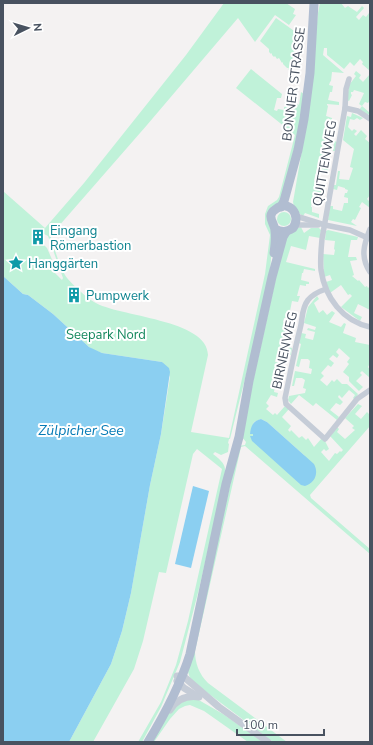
<svg xmlns="http://www.w3.org/2000/svg" width="373" height="745" viewBox="0 0 373 745" font-family="'Nunito Sans',sans-serif">
  <style>
    .green { fill: #c0f2d9; fill-rule: evenodd }
    .water { fill: #8bcff1 }
    .lines { fill: none; stroke-linecap: round; stroke-linejoin: round }
    .minor { stroke: #c5ccd7; stroke-width: 5.5 }
    .tertiary { stroke: #c5ccd7; stroke-width: 7 }
    .primary { stroke: #b1bdd1; stroke-width: 9 }
    .labels { text-anchor: middle; stroke-width: 4; stroke-linejoin: round; paint-order: stroke }
    .street-label { font-size: 13px; fill: #485260; stroke: #fff }
    .culture-label { font-size: 13px; fill: #0d838f; stroke: #fff; text-anchor: start }
    .park-label { font-size: 13px; fill: #13875c; stroke: #fff }
    .water-label { font-size: 14px; font-style: italic; fill: #067bb6; stroke: #fff }
  </style>
  <rect width="100%" height="100%" fill="#f4f2f2"/>
  <g class="green">
    <path d="M224,3H286L295,9L293,14L296,15L289,25L275,15L255,42L238,18L147,125L51,235V238C55,249 59,266 65,275C69,282 87,298 94,302C118,317 208,319 208,355L191,432L229,438L265,274L270,235L265,224V214L268,206L277,200L279,197L295,135L236,88L251,69L282,94L281,98H277L274,110L277,111L278,109L284,110V107H285L286,101H288V97L299,105L301,92L304,94L300,124L283,196C268,218 274,250 269,276C258,331 243,385 230,439H229L228,443L229,444L228,452L221,455L215,452L213,454C230,467 225,469 222,488L199,589L180,662L161,707L142,742H138L161,702L176,665L188,621L222,469L197,449L193,454L166,573L159,572L143,641L134,669L93,742H69L111,664L122,631L131,593L150,485L161,434L170,377L162,362L102,353L94,350L89,347L53,314L28,295L23,294L3,276V191L45,228L84,183L186,55ZM44,234L48,236L63,278L62,280L50,268L54,264L47,248L39,240Z"/>
    <path d="M320,3H330L332,4L333,3H341L345,8L348,6L357,12L362,6L364,8L356,17L359,20L363,15L366,17L369,13L370,14V71L362,64L363,62L360,59L354,66L350,62L344,69L327,55V48H324L323,55L344,73L332,72L331,81L330,82L329,85L333,86L332,92H330L328,100L339,102V105L327,104V105L328,106L326,116L332,118V121L336,122L335,125L329,124L328,133H324V136L331,138V140L337,142L336,151H333L334,143L323,141L321,153H324L323,158H321L319,167L329,168L328,171L317,169L314,180L315,181V184L324,185V187L317,185L316,189L323,191L324,196L313,194L311,207H312V212L319,214V218L305,213L303,216C298,213 294,208 293,202L307,121L318,13Z"/>
    <polygon points="276,18 297,33 291,72 288,69 289,68 287,68 283,64 283,62 282,63 279,58 277,59 275,56 274,57 272,55 272,53 271,54 269,52 269,49 260,41"/>
    <polygon points="356,71 361,75 359,78 363,82 370,74 370,100 368,103 365,102 362,106 370,113 368,115 359,110 362,106 359,104 364,93 354,90 353,92 351,92 351,94 352,95 349,101 347,100 349,85 356,76 354,74"/>
    <polygon points="352,113 363,118 360,120 357,118 354,120 350,119 348,127 352,131 354,129 357,131 354,134 356,136 361,130 367,136 365,139 370,143 370,195 367,199 370,202 370,208 362,202 359,207 361,208 355,220 353,219 351,222 357,226 328,220 330,206 333,206 333,209 342,211 344,203 348,203 348,198 344,197 345,193 347,193 348,190 345,189 345,188 338,186 337,190 333,189 334,185 336,185 338,171 340,171 339,179 349,180 353,168 350,167 354,149 343,140 347,116 351,117"/>
    <circle cx="284" cy="219" r="7"/>
    <path d="M301,227L304,233L311,228H319L321,230L320,238L309,236L306,250L291,246L286,262L315,269V271L304,269L303,273H302L301,280L309,282V284H306V286L300,285L297,296H300L298,302L292,301L290,311L293,312V315L287,313L286,318H284L283,322L286,323V330L292,331V334L284,333L280,346L292,348L291,355L288,354L289,351L279,349L275,362L282,363V366L276,365L274,370L275,371L274,374H277L274,392L278,393L277,397L271,395L266,403L269,406L266,409L273,415L275,413L277,415L285,406L289,409L282,417L291,426L288,430L290,432L291,430L299,438L302,436L306,440L308,438L314,447L322,438L325,441L329,449L326,451L324,449L321,452L329,461L335,453L337,454L340,451L341,452L343,450L330,436L337,427L339,429L337,432L345,439L355,430L352,428L354,426L345,418L358,404L362,406L355,414L361,419L367,412L370,415V426L310,495L311,498L370,549V554L245,446L241,447L195,651C195,663 199,674 208,683L287,742H273L201,688L190,678L188,672L239,446L245,445L246,442L241,436L285,237L298,228ZM261,419L267,422L305,456L250,436H253V434H250L254,422Z"/>
    <polygon points="328,230 358,237 357,240 351,240 348,257 356,257 357,260 350,261 354,275 352,276 358,281 359,280 365,287 367,286 368,288 370,286 370,310 358,304 354,313 362,317 360,321 341,307 352,296 350,294 348,295 341,285 330,293 326,282 332,280 330,275 324,277 323,254 334,255 335,250 334,249 335,241 325,240 326,231"/>
    <polygon points="317,296 319,299 314,303 319,313 323,310 327,315 332,311 335,313 329,322 341,327 344,323 346,324 343,333 356,338 355,342 370,345 370,363 368,367 370,370 370,378 362,371 360,373 362,375 356,381 363,387 359,391 349,381 349,377 343,372 349,364 347,362 350,358 339,348 336,352 339,355 337,358 333,355 329,359 334,363 331,367 328,365 321,373 324,376 320,380 327,386 332,380 334,382 337,379 342,384 347,384 358,394 355,400 353,398 355,395 349,390 342,398 339,395 338,397 343,402 340,405 336,403 330,410 339,417 337,420 316,403 313,406 299,395 291,404 288,400 289,396 305,393 306,389 303,388 305,380 302,378 296,378 294,386 292,386 295,371 311,374 312,369 309,368 310,361 308,359 301,359 299,367 296,366 301,344 299,343 301,333 306,334 305,338 313,340 315,332 307,330 308,328 315,330 316,327 304,323 308,307"/>
    <path d="M197,699L223,714L263,742H248L204,711L190,705L185,706L179,709L170,719L154,742H150C157,730 169,708 182,702C185,699 193,700 197,699Z"/>
  </g>
  <g class="water">
    <polygon points="3,276 23,294 28,295 53,314 89,347 102,353 162,362 169,368 170,372 161,434 150,485 131,593 122,631 111,664 69,742 3,742"/>
    <path d="M261,419L267,422L314,464C319,473 315,483 305,486L301,485L252,441L250,436H253V434H250C251,426 253,421 261,419Z"/>
    <polygon points="193,486 209,491 191,568 175,564"/>
  </g>
  <g class="lines">
    <g class="minor">
      <polyline points="345,108 346,89 349,79"/>
      <path d="M370,119L358,111L345,108L322,239C321,250 320,260 321,270C325,298 343,321 370,327"/>
      <polyline points="296,216 325,225 350,230 370,239"/>
      <polyline points="295,225 318,225"/>
      <path d="M370,229C364,244 360,257 370,272"/>
      <path d="M326,289C320,291 313,294 308,300C301,309 303,319 300,329C294,352 290,375 285,398L286,404L325,439L357,399L370,390"/>
    </g>
    <g class="tertiary">
      <polyline points="177,676 183,676 219,707 268,742"/>
      <polyline points="177,681 184,688 197,696"/>
      <path d="M170,710C177,699 186,695 199,697"/>
    </g>
    <g class="primary">
      <polyline points="281,207 284,201 298,150 304,119 310,73 314,3"/>
      <path d="M274,253C275,246 276,238 275,231C275,223 265,216 276,209C289,199 302,215 293,228C287,232 282,233 275,229"/>
      <path d="M148,742C165,714 180,686 190,654L226,484L239,437L249,381L272,277L283,237L286,232"/>
    </g>
  </g>
  <defs>
    <symbol id="building-bare" viewBox="-9 -9 18 18"><path d="M-4-6H4V6H1V3H-1V6H-4ZM-2.5-4.3h1.7v1.8h-1.7ZM.8-4.3h1.7v1.8H.8ZM-2.5-1h1.7V.8h-1.7ZM.8-1h1.7V.8H.8Z" fill="#0f9aa8" stroke="#fff" stroke-width="2.5" paint-order="stroke"/></symbol>
    <symbol id="sight-bare" viewBox="-9 -9 18 18"><path d="M0-6L1.8-2.2L6-1.7L2.9 1.2L3.7 5.4L0 3.3L-3.7 5.4L-2.9 1.2L-6-1.7L-1.8-2.2Z" fill="#0f9aa8" stroke="#fff" stroke-width="2.5" paint-order="stroke"/></symbol>
  </defs>
  <g fill-rule="evenodd">
    <use href="#building-bare" x="27" y="226" width="22" height="22"/>
    <use href="#sight-bare" x="5" y="252" width="22" height="22"/>
    <use href="#building-bare" x="63" y="284" width="22" height="22"/>
  </g>
  <g class="labels">
    <g class="street-label">
      <text transform="translate(293 84) rotate(-83)" y="5">BONNER STRASSE</text>
      <text transform="translate(324 163) rotate(-80)" y="5">QUITTENWEG</text>
      <text transform="translate(284 350) rotate(-78)" y="5">BIRNENWEG</text>
    </g>
    <g class="culture-label">
      <text x="50" y="235">Eingang<tspan x="50" dy="15">Römerbastion</tspan></text>
      <text x="28" y="268">Hanggärten</text>
      <text x="86" y="300">Pumpwerk</text>
    </g>
    <g class="park-label">
      <text x="106" y="339">Seepark Nord</text>
    </g>
    <g class="water-label">
      <text x="81" y="435">Zülpicher See</text>
    </g>
  </g>
  <rect width="373" height="745" fill="none" stroke="#485260" stroke-width="8"/>
  <g transform="translate(28 28) rotate(85)" stroke="#ffffff" stroke-width="3" paint-order="stroke">
  <path d="M0-3L7 15L0 10L-7 15Z" fill="#485260"/>
  <text y="-6" font-size="11" font-weight="bold" text-anchor="middle" fill="#485260">N</text>
  </g>
  <path d="M237 729v6h87v-6" fill="none" stroke="#485260" stroke-width="2"/>
  <text x="243" y="729" font-size="12" fill="#485260" stroke="#ffffff" stroke-width="3" paint-order="stroke">100 m</text>
</svg>
